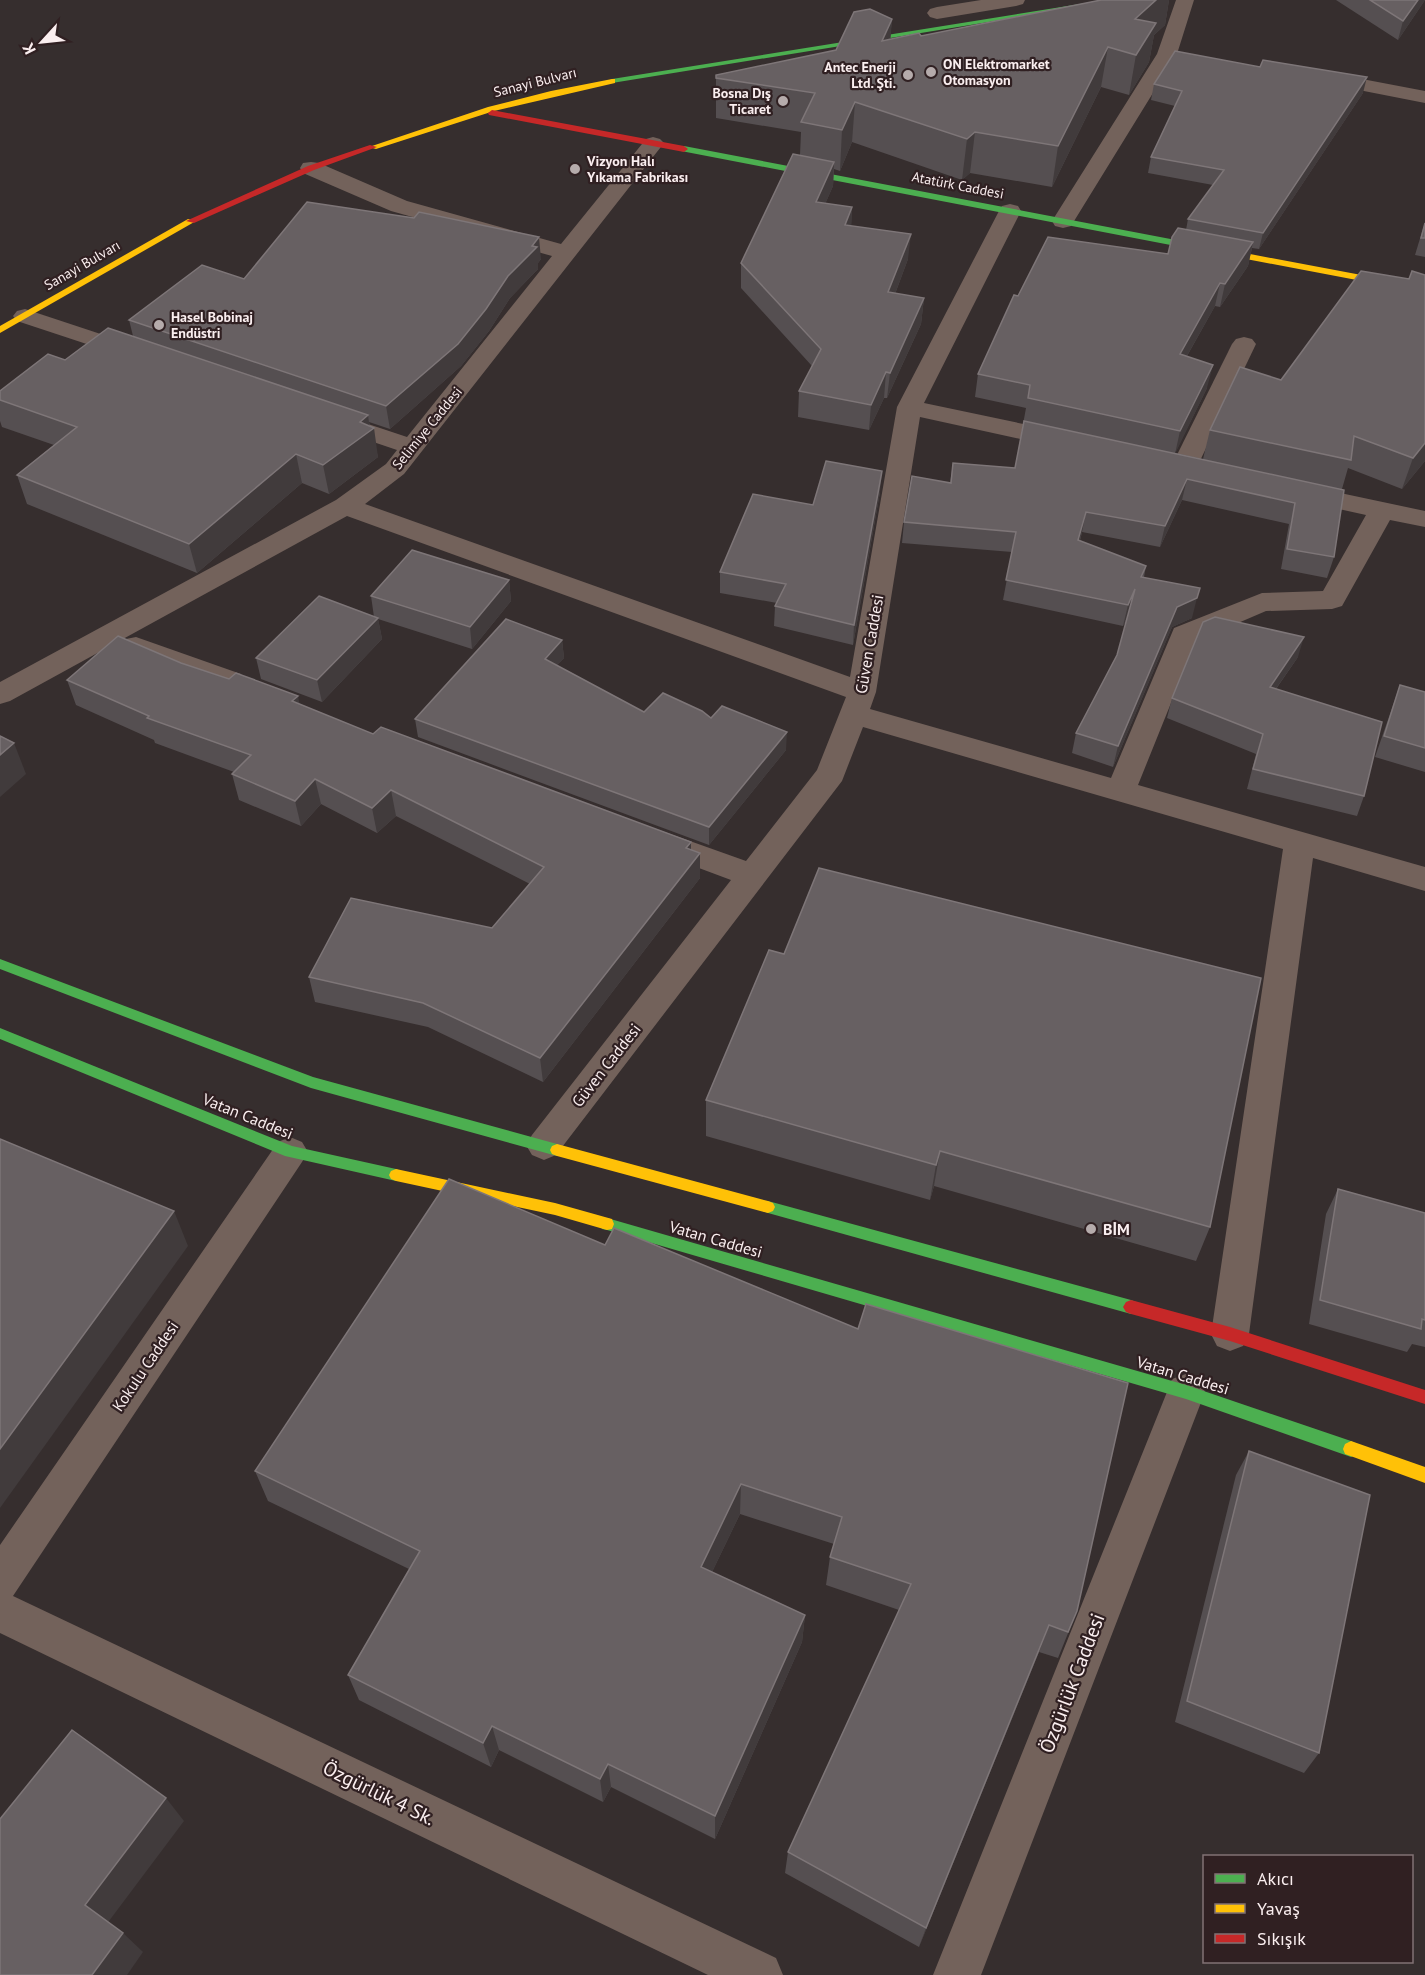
<svg xmlns="http://www.w3.org/2000/svg" width="1425" height="1975" viewBox="0 0 1425 1975" font-family="'PT Sans',sans-serif">
  <style>
    .lines { fill: none; stroke-linecap: round; stroke-linejoin: round }
    .street { fill: #73625b; fill-rule: evenodd }
    .fast { fill: #4caf50; fill-rule: evenodd }
    .slow { fill: #ffc107; fill-rule: evenodd }
    .jam { fill: #c62828; fill-rule: evenodd }
    .wall { fill: #554f51 }
    .shaded-wall { fill: #413b3c }
    .building { fill: #676062; stroke: #7e7678; stroke-width: 1.5 }
    .poi-dot { fill: #b5abab; stroke: #302022; stroke-width: 2 }
    .labels { text-anchor: middle; stroke-width: 4.5; stroke-linejoin: round; paint-order: stroke }
    .far-poi-label { font-size: 14px; font-weight: bold; fill: #faeeef; stroke: #302022; text-anchor: start }
    .far-street-label { font-size: 14px; fill: #faeeef; stroke: #302022 }
    .street-label { font-size: 16px; fill: #faeeef; stroke: #302022 }
    .poi-label { font-size: 16px; font-weight: bold; fill: #faeeef; stroke: #302022; text-anchor: start }
    .near-street-label { font-size: 20px; fill: #faeeef; stroke: #302022 }
  </style>
  <rect width="100%" height="100%" fill="#362e2e"/>
  <g class="lines">
    <g class="street">
      <polygon points="981,0 1025,0 1023,4 1016,6 937,19 930,17 927,13 930,9 937,7"/>
      <polygon points="1176,0 1194,0 1177,54 1071,226 1063,228 1055,226 1052,221 1157,54"/>
      <polygon points="1320,71 1425,91 1425,103 1313,81 1310,77 1313,73"/>
      <polygon points="653,137 660,139 664,143 404,474 365,504 850,677 897,407 999,211 1002,206 1010,204 1018,206 1021,211 924,403 1066,433 1075,436 1079,441 1075,446 1066,449 920,417 876,692 870,709 1111,778 1174,628 1262,593 1323,591 1366,515 1289,498 1285,492 1289,486 1298,484 1425,511 1425,527 1390,520 1342,606 1332,609 1266,611 1196,641 1138,785 1425,867 1425,891 1313,858 1249,1334 1243,1346 1230,1351 1217,1346 1211,1334 1283,849 863,727 842,781 556,1155 544,1160 532,1155 526,1145 532,1135 731,880 648,849 644,841 648,833 659,830 746,861 817,770 846,697 347,516 10,701 0,704 0,682 336,500 386,464 397,450 323,425 320,420 323,415 332,413 341,415 407,437 552,256 391,211 303,173 300,168 303,163 311,162 319,163 407,201 561,244 646,139"/>
      <polygon points="25,309 143,348 147,353 143,358 135,360 17,321 13,316 17,311"/>
      <polygon points="1244,337 1252,339 1256,344 1197,467 1193,472 1184,475 1175,472 1171,467 1232,344 1236,339"/>
      <polygon points="136,637 241,674 245,681 241,688 231,691 126,653 122,646 126,639"/>
      <polygon points="290,1137 302,1142 308,1152 302,1162 13,1596 776,1958 783,1975 708,1975 0,1633 0,1545 278,1142"/>
      <polygon points="1186,1374 1200,1379 1205,1392 981,1975 933,1975 1167,1392 1172,1379"/>
    </g>
    <g class="fast">
      <polygon points="1105,0 1124,0 612,83 608,81 612,79"/>
      <polygon points="684,146 1181,241 1186,244 1181,247 681,151 681,147"/>
      <polygon points="0,959 313,1077 557,1144 562,1146 564,1150 562,1154 557,1156 311,1088 0,969"/>
      <polygon points="0,1028 292,1146 396,1169 401,1171 403,1175 401,1179 396,1181 285,1156 0,1039"/>
      <polygon points="768,1201 1131,1300 1136,1302 1139,1307 1136,1312 1131,1314 768,1213 763,1211 761,1207 763,1203"/>
      <polygon points="607,1218 1186,1385 1351,1441 1357,1444 1359,1449 1357,1454 1351,1457 1186,1399 607,1230 602,1229 600,1224 602,1219"/>
    </g>
    <g class="slow">
      <polygon points="612,79 615,79 615,83 494,111 376,149 369,147 488,107 551,91"/>
      <polygon points="188,219 196,221 0,333 0,326"/>
      <polygon points="1181,241 1425,287 1425,293 1178,246 1176,244"/>
      <polygon points="557,1144 768,1201 773,1203 775,1207 773,1211 768,1213 557,1156 552,1154 550,1150 552,1146"/>
      <polygon points="396,1169 555,1203 612,1219 614,1224 612,1229 607,1230 555,1215 396,1181 391,1179 389,1175 391,1171"/>
      <polygon points="1351,1441 1425,1467 1425,1483 1345,1454 1343,1449 1345,1444"/>
    </g>
    <g class="jam">
      <polygon points="492,110 684,146 688,149 684,152 489,115 488,113"/>
      <polygon points="370,145 377,147 314,170 194,223 186,221 308,166"/>
      <polygon points="1131,1300 1230,1327 1425,1390 1425,1404 1230,1341 1131,1314 1126,1312 1123,1307 1126,1302"/>
    </g>
  </g>
  <g class="wall">
    <polygon points="1101,0 1169,0 1165,25 1154,35 1149,62 1129,95 1101,87 1052,187 970,173 962,180 852,142 840,171 834,169 833,186 825,204 852,207 851,226 908,259 895,294 924,298 921,324 887,398 884,398 869,430 798,417 799,391 812,366 741,288 741,263 800,155 801,132 716,118 716,75 836,50 892,19 890,39 921,36"/>
    <polygon points="1336,0 1425,0 1398,40"/>
    <polygon points="1154,84 1363,93 1259,249 1252,248 1248,266 1220,307 1215,306 1187,356 1207,388 1175,453 1203,459 1210,430 1240,367 1425,461 1402,489 1348,468 1342,489 1334,557 1327,578 1281,569 1289,524 1182,500 1160,547 1082,532 1080,541 1146,566 1144,577 1192,618 1172,627 1113,767 1072,753 1076,733 1117,655 1128,617 1123,626 1003,600 1012,552 902,543 904,522 950,483 953,463 1015,468 1026,408 975,397 978,374 1018,296 1168,254 1186,230 1188,219 1213,185 1148,173 1151,157 1175,106 1151,100"/>
    <polygon points="1425,222 1425,257 1415,255"/>
    <polygon points="541,259 538,263 538,269 510,298 489,331 461,366 390,429 369,422 378,457 329,494 302,483 197,573 27,504 17,475 54,445 2,427 0,421 0,391 65,360 133,336 129,320 244,279"/>
    <polygon points="880,492 853,645 774,626 775,606 777,603 720,593 720,572 813,505"/>
    <polygon points="509,580 511,601 472,649 378,619 382,639 322,702 261,679 256,658 374,617 371,596"/>
    <polygon points="562,640 564,658 557,665 644,712 711,718 786,750 709,845 418,737 415,719"/>
    <polygon points="1298,657 1276,689 1364,796 1357,816 1247,789 1256,754 1167,718 1172,698"/>
    <polygon points="181,663 300,704 373,734 691,842 691,850 700,878 543,1082 428,1027 315,1002 309,977 492,928 530,884 396,816 377,833 321,804 301,826 239,800 232,774 234,772 155,743 154,740 76,705 67,680"/>
    <polygon points="1400,685 1425,692 1425,772 1375,757"/>
    <polygon points="769,950 1210,1227 1196,1261 934,1186 930,1200 706,1136 706,1100"/>
    <polygon points="449,1179 1077,1611 1058,1658 1039,1652 919,1947 785,1873 788,1852 899,1610 826,1585 830,1557 834,1544 740,1514 712,1572 805,1615 802,1642 715,1839 611,1787 603,1802 499,1750 491,1767 359,1700 348,1675 409,1569 268,1501 255,1471"/>
    <polygon points="1338,1189 1425,1213 1425,1347 1412,1344 1407,1352 1309,1324 1326,1214"/>
    <polygon points="1249,1451 1319,1753 1304,1773 1175,1722 1236,1475"/>
  </g>
  <g class="shaded-wall">
    <polygon points="1156,0 1169,0 1165,25 1154,35 1149,62 1129,95 1136,55 1135,19"/>
    <polygon points="1418,0 1425,0 1398,40 1403,21"/>
    <polygon points="892,19 889,59 882,41"/>
    <polygon points="1108,47 1101,87 1052,187 1058,146"/>
    <polygon points="1367,77 1363,93 1259,249 1263,233"/>
    <polygon points="855,102 852,142 840,171 842,130"/>
    <polygon points="975,132 970,173 962,180 967,139"/>
    <polygon points="834,162 833,186 815,227 816,202"/>
    <polygon points="852,207 851,232 845,225"/>
    <polygon points="911,234 908,259 886,318 888,292"/>
    <polygon points="539,237 541,259 538,263 538,269 510,298 489,331 461,366 390,429 386,406 508,276"/>
    <polygon points="1253,242 1248,266 1220,307 1225,284"/>
    <polygon points="1220,283 1215,306 1175,377 1180,354"/>
    <polygon points="924,298 921,324 887,398 890,373"/>
    <polygon points="1213,365 1207,388 1175,454 1180,431"/>
    <polygon points="886,372 884,398 869,430 871,405"/>
    <polygon points="368,415 370,430 374,428 378,457 329,494 323,465 360,422"/>
    <polygon points="1425,443 1425,461 1402,489 1413,458"/>
    <polygon points="296,454 302,483 197,573 189,544"/>
    <polygon points="882,471 880,492 853,645 854,625"/>
    <polygon points="1187,479 1182,500 1160,547 1165,526"/>
    <polygon points="1086,512 1082,532 1074,561 1078,540"/>
    <polygon points="509,580 511,601 472,649 470,627"/>
    <polygon points="1135,589 1131,610 1123,626 1128,605"/>
    <polygon points="1197,598 1192,618 1172,627 1113,767 1118,746 1177,607"/>
    <polygon points="378,618 382,639 322,702 317,680"/>
    <polygon points="1304,637 1298,657 1263,707 1270,687"/>
    <polygon points="562,640 564,658 546,677 545,659"/>
    <polygon points="298,696 303,721 292,701"/>
    <polygon points="787,732 786,750 709,845 709,827"/>
    <polygon points="14,743 26,774 0,797 0,755"/>
    <polygon points="315,779 321,804 301,826 295,801"/>
    <polygon points="391,790 396,816 377,833 372,808"/>
    <polygon points="691,842 691,865 700,853 700,878 543,1082 540,1058"/>
    <polygon points="940,1151 934,1186 930,1200 936,1165"/>
    <polygon points="174,1211 188,1246 0,1508 0,1449"/>
    <polygon points="741,1484 740,1514 701,1595 701,1567"/>
    <polygon points="805,1615 802,1642 715,1839 715,1816"/>
    <polygon points="1049,1625 1039,1652 919,1947 926,1928"/>
    <polygon points="492,1726 499,1750 491,1767 483,1743"/>
    <polygon points="608,1764 611,1787 603,1802 600,1779"/>
    <polygon points="166,1798 184,1821 106,1925 85,1905"/>
    <polygon points="123,1933 143,1952 127,1975 92,1975"/>
  </g>
  <g class="building">
    <polygon points="1101,0 1156,0 1135,19 1156,23 1136,55 1108,47 1058,146 975,132 967,139 855,102 842,130 801,122 815,93 716,78 716,75 836,50 854,12 870,9 892,19 882,41 919,33 921,36"/>
    <polygon points="1370,0 1418,0 1403,21"/>
    <polygon points="1175,51 1260,67 1263,60 1367,77 1263,233 1188,219 1224,170 1151,157 1182,91 1154,84"/>
    <polygon points="793,154 834,162 816,202 852,207 845,225 911,234 888,292 924,298 890,373 886,372 871,405 799,391 821,349 741,263"/>
    <polygon points="307,202 414,218 419,212 539,237 532,246 537,247 508,276 486,309 458,344 386,406 129,320 202,265 244,279"/>
    <polygon points="1425,223 1425,238 1421,238"/>
    <polygon points="1178,228 1253,242 1225,284 1220,283 1180,354 1213,365 1180,431 1028,398 1030,385 978,374 1014,295 1018,296 1048,237 1168,254 1172,237"/>
    <polygon points="1361,271 1409,279 1412,271 1425,275 1425,443 1413,458 1354,436 1351,460 1210,430 1240,367 1281,380"/>
    <polygon points="108,328 368,415 360,422 374,428 323,465 296,454 189,544 17,475 77,427 0,400 0,391 48,354 65,360"/>
    <polygon points="1024,421 1344,490 1334,557 1287,549 1295,503 1187,479 1165,526 1086,512 1078,540 1146,566 1141,577 1200,588 1197,598 1177,607 1118,746 1076,733 1117,655 1135,589 1128,605 1006,580 1016,532 904,522 912,476 951,483 953,463 1015,468"/>
    <polygon points="826,461 882,471 854,625 775,606 786,584 720,572 753,494 813,505"/>
    <polygon points="412,550 509,580 470,627 371,596"/>
    <polygon points="319,596 378,618 317,680 256,658"/>
    <polygon points="1215,617 1304,637 1270,687 1382,722 1364,796 1253,769 1263,734 1172,698 1203,622"/>
    <polygon points="506,619 562,640 545,659 644,712 663,693 702,711 711,718 722,706 787,732 709,827 415,719"/>
    <polygon points="118,636 181,663 229,679 236,673 298,696 292,701 373,734 381,727 691,842 686,848 700,853 540,1058 423,1003 309,977 351,898 492,928 544,867 391,790 372,808 315,779 295,801 232,774 251,755 147,718 149,716 67,680"/>
    <polygon points="1400,685 1425,692 1425,748 1384,736"/>
    <polygon points="0,736 14,743 0,755"/>
    <polygon points="819,868 1261,978 1210,1227 940,1151 936,1165 706,1100 769,950 784,954"/>
    <polygon points="0,1139 174,1211 0,1449"/>
    <polygon points="449,1179 605,1245 614,1228 858,1329 866,1304 1128,1383 1077,1611 1068,1632 1049,1625 926,1928 788,1852 911,1584 830,1557 842,1517 741,1484 701,1567 805,1615 715,1816 608,1764 600,1779 492,1726 483,1743 348,1675 420,1551 255,1471"/>
    <polygon points="1338,1189 1425,1213 1425,1320 1422,1319 1421,1329 1320,1300"/>
    <polygon points="1249,1451 1370,1495 1319,1753 1187,1701"/>
    <polygon points="72,1730 166,1798 85,1905 123,1933 92,1975 0,1975 0,1819"/>
  </g>
  <g class="poi-dot">
    <circle cx="931" cy="72" r="6"/>
    <circle cx="908" cy="75" r="6"/>
    <circle cx="783" cy="101" r="6"/>
    <circle cx="575" cy="169" r="6"/>
    <circle cx="159" cy="325" r="6"/>
    <circle cx="1091" cy="1229" r="6"/>
  </g>
  <g class="labels">
    <g class="far-poi-label">
      <text x="943" y="69">ON Elektromarket<tspan x="943" dy="16">Otomasyon</tspan></text>
      <text x="896" y="72" text-anchor="end">Antec Enerji<tspan x="896" dy="16">Ltd. Şti.</tspan></text>
      <text x="771" y="98" text-anchor="end">Bosna Dış<tspan x="771" dy="16">Ticaret</tspan></text>
      <text x="587" y="166">Vizyon Halı<tspan x="587" dy="16">Yıkama Fabrikası</tspan></text>
      <text x="171" y="322">Hasel Bobinaj<tspan x="171" dy="16">Endüstri</tspan></text>
    </g>
    <g class="far-street-label">
      <text transform="translate(535 82) rotate(-14)" y="5">Sanayi Bulvarı</text>
      <text transform="translate(958 185) rotate(11)" y="5">Atatürk Caddesi</text>
      <text transform="translate(82 265) rotate(-30)" y="5">Sanayi Bulvarı</text>
      <text transform="translate(427 428) rotate(-51)" y="5">Selimiye Caddesi</text>
    </g>
    <g class="street-label">
      <text transform="translate(869 644) rotate(-80)" y="6">Güven Caddesi</text>
      <text transform="translate(606 1065) rotate(-52)" y="6">Güven Caddesi</text>
      <text transform="translate(248 1116) rotate(22)" y="6">Vatan Caddesi</text>
      <text transform="translate(716 1239) rotate(16)" y="6">Vatan Caddesi</text>
      <text transform="translate(145 1366) rotate(-56)" y="6">Kokulu Caddesi</text>
      <text transform="translate(1183 1375) rotate(17)" y="6">Vatan Caddesi</text>
    </g>
    <g class="poi-label">
      <text x="1103" y="1235">BİM</text>
    </g>
    <g class="near-street-label">
      <text transform="translate(1072 1683) rotate(-69)" y="7">Özgürlük Caddesi</text>
      <text transform="translate(379 1793) rotate(26)" y="7">Özgürlük 4 Sk.</text>
    </g>
  </g>
  <rect x="1203" y="1855" width="210" height="108" fill="#302022" stroke="#817274" stroke-width="1.5"/>
  <rect x="1215" y="1874" width="30" height="9" fill="#4caf50" stroke="#817274" stroke-width="1.5"/>
  <text x="1257" y="1885" font-size="18" fill="#faeeef">Akıcı</text>
  <rect x="1215" y="1904" width="30" height="9" fill="#ffc107" stroke="#817274" stroke-width="1.5"/>
  <text x="1257" y="1915" font-size="18" fill="#faeeef">Yavaş</text>
  <rect x="1215" y="1934" width="30" height="9" fill="#c62828" stroke="#817274" stroke-width="1.5"/>
  <text x="1257" y="1945" font-size="18" fill="#faeeef">Sıkışık</text>
  <g transform="translate(42 42) rotate(243)" stroke="#302022" stroke-width="4.5" paint-order="stroke">
  <path d="M0-4.5L10 22L0 15L-10 22Z" fill="#faeeef"/>
  <text y="-9" font-size="16" font-weight="bold" text-anchor="middle" fill="#faeeef">K</text>
  </g>
</svg>
